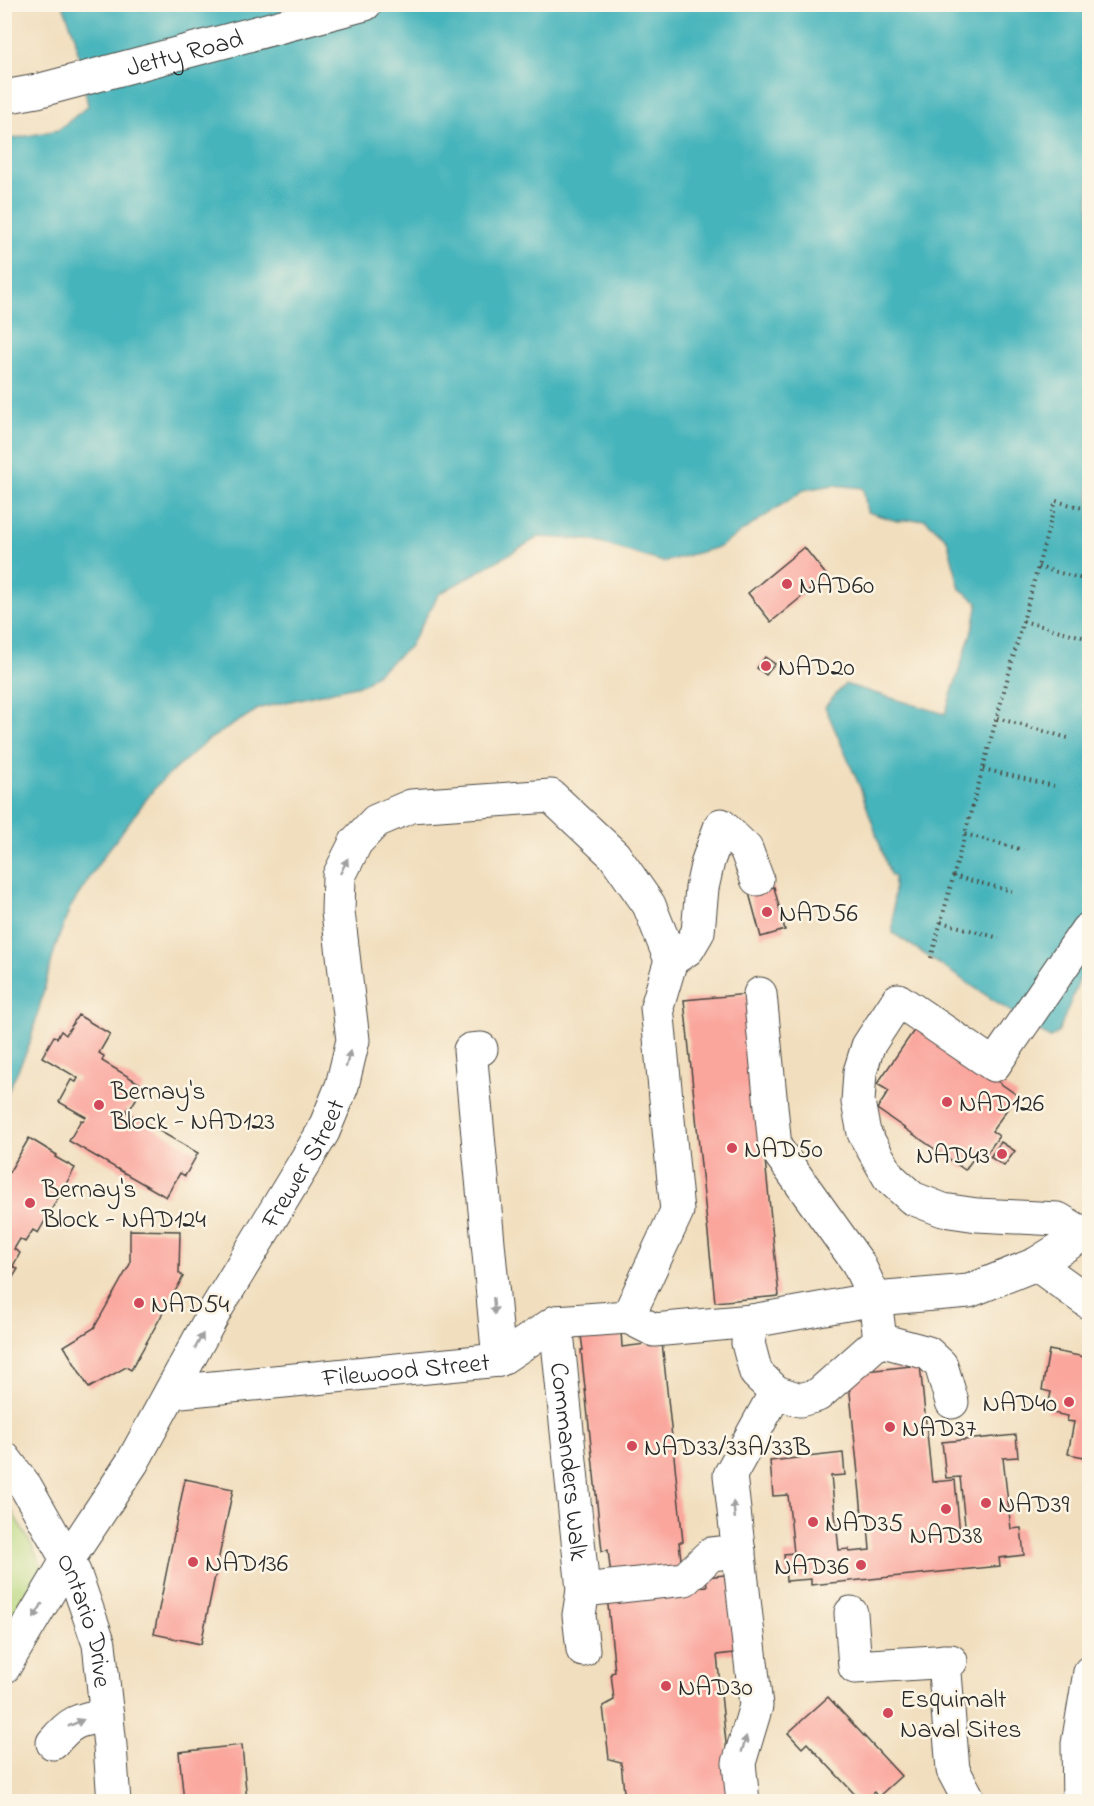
<svg xmlns="http://www.w3.org/2000/svg" width="1094" height="1806" viewBox="0 0 1094 1806" font-family="'Indie Flower',sans-serif">
  <style>
    .green { fill: #b6d77e; stroke: #708154; stroke-width: 1.5 }
    .water { fill: #44b4bb; stroke: #387073; stroke-width: 1.5 }
    .building { fill: #faa69d }
    .lines { fill: none; stroke-linecap: round; stroke-linejoin: round }
    .minor-casing { stroke: #494641; stroke-width: 35 }
    .path { stroke: #494641; stroke-width: 4; stroke-dasharray: 1.5 4.5; stroke-linecap: butt }
    .minor { stroke: #fff; stroke-width: 33 }
    .oneway { fill: #a0a0a0 }
    .poi-dot { fill: #d1495b; stroke: #fcf5e5; stroke-width: 2 }
    .labels { text-anchor: middle; stroke-width: 5; stroke-linejoin: round; paint-order: stroke }
    .street-label { font-size: 26px; fill: #2b2b2b; stroke: #fcf5e5 }
    .poi-label { font-size: 26px; fill: #2b2b2b; stroke: #fcf5e5; text-anchor: start }
  </style>
  <rect width="100%" height="100%" fill="#fcf5e5"/>
  <filter id="ink" filterUnits="userSpaceOnUse"><feTurbulence type="fractalNoise" baseFrequency=".0167" numOctaves="2"/><feDisplacementMap in="SourceGraphic" scale="12" xChannelSelector="R" yChannelSelector="G"/><feConvolveMatrix kernelMatrix="1 2 1 2 8 2 1 2 1" color-interpolation-filters="sRGB"/></filter>
  <filter id="wash" filterUnits="userSpaceOnUse"><feTurbulence type="fractalNoise" baseFrequency=".008" numOctaves="4" result="noise"/><feDisplacementMap in="SourceGraphic" scale="24" xChannelSelector="R" yChannelSelector="G"/><feGaussianBlur stdDeviation="1.35" result="paint"/><feColorMatrix in="noise" values="0 0 0 0 0 0 0 0 0 0 0 0 0 0 0 0 0 1.4 0 .05"/><feComposite in="paint" operator="in"/></filter>
  <g filter="url(#wash)">
    <rect width="100%" height="100%" fill="#f1debe"/>
    <polygon class="green" points="5,1500 30,1542 44,1571 23,1606 5,1632"/>
    <polygon class="water" points="63,5 1089,5 1090,964 1081,976 1058,1033 1050,1038 893,933 894,877 890,874 860,787 825,707 845,684 945,714 974,624 978,602 960,589 947,539 925,519 897,521 867,512 863,488 833,485 804,490 719,547 663,562 590,540 539,537 439,594 409,647 364,684 260,708 208,740 157,785 103,857 70,908 56,945 29,1046 5,1098 5,140 58,130 88,106 75,37"/>
    <g id="blocks">
      <g class="building">
        <polygon points="804,547 827,576 771,622 748,593"/>
        <polygon points="765,657 775,664 766,675 757,668"/>
        <polygon points="774,887 785,930 761,937 749,893"/>
        <polygon points="748,994 779,1296 715,1302 684,1000"/>
        <polygon points="78,1015 110,1034 99,1053 104,1056 102,1061 144,1086 130,1109 128,1108 126,1112 198,1153 185,1176 180,1173 166,1197 69,1141 81,1120 83,1121 86,1117 59,1102 71,1080 76,1082 78,1078 42,1057 54,1036 57,1038 61,1031 66,1035"/>
        <polygon points="917,1026 1017,1095 992,1131 999,1136 983,1159 976,1155 965,1170 877,1109 889,1091 877,1084"/>
        <polygon points="29,1138 57,1155 55,1157 75,1168 38,1233 33,1230 25,1242 20,1239 14,1249 20,1253 13,1266 18,1269 4,1292 4,1175 7,1176"/>
        <polygon points="1001,1142 1015,1151 1004,1166 990,1157"/>
        <polygon points="130,1230 180,1231 179,1273 183,1277 131,1370 126,1367 89,1388 64,1346 94,1328 130,1264"/>
        <polygon points="621,1331 622,1347 662,1342 683,1542 679,1542 682,1568 611,1576 608,1550 602,1551 581,1350 583,1350 581,1336"/>
        <polygon points="1049,1350 1090,1358 1090,1458 1068,1454 1074,1422 1067,1421 1068,1416 1047,1412 1051,1392 1042,1390"/>
        <polygon points="920,1365 932,1482 955,1480 960,1535 966,1534 960,1477 946,1478 942,1442 1016,1435 1018,1457 1003,1458 1011,1529 1021,1528 1024,1555 999,1558 1000,1566 811,1585 811,1579 786,1581 784,1554 794,1553 788,1495 773,1496 770,1461 843,1453 845,1475 831,1476 839,1550 849,1549 849,1552 870,1550 867,1513 862,1514 848,1373"/>
        <polygon points="185,1479 233,1489 201,1644 154,1634"/>
        <polygon points="734,1574 742,1652 717,1655 732,1802 625,1802 621,1762 609,1759 603,1706 614,1700 611,1673 615,1672 607,1596 707,1586 706,1577"/>
        <polygon points="828,1697 901,1776 878,1797 874,1792 864,1802 862,1802 807,1743 802,1748 788,1733"/>
        <polygon points="242,1745 247,1802 184,1802 179,1752"/>
      </g>
    </g>
  </g>
  <g filter="url(#ink)">
    <use href="#blocks" fill-opacity="0" stroke="#494641" stroke-width="1.5"/>
    <g class="lines">
      <defs>
        <g id="minor">
          <path id="s1" d="M4,97L37,91L365,4"/>
          <polyline points="671,960 688,949 698,932 702,888 708,861 721,825 746,849 757,879"/>
          <polyline points="760,994 775,1147 858,1263 875,1299 880,1340"/>
          <polyline points="481,1049 470,1050 499,1360"/>
          <polyline points="1083,1234 1058,1219 977,1215 943,1210 912,1198 889,1177 864,1133 858,1102 860,1072 868,1046 898,1000 994,1065 1087,930"/>
          <polyline points="1036,1264 1090,1303"/>
          <polyline points="752,1321 748,1343 756,1373 776,1392 800,1400 818,1395 880,1340"/>
          <path id="s2" d="M556,1322L583,1590L579,1615L583,1650"/>
          <polyline points="880,1340 928,1353 941,1365 952,1402"/>
          <path id="s3" d="M171,1392L499,1360L556,1322L628,1317L654,1330L752,1321L875,1299L969,1291L1036,1264L1090,1230"/>
          <path id="s4" d="M4,1458L26,1487L74,1572L99,1644L110,1746L114,1802"/>
          <polyline points="583,1590 685,1579 711,1554 739,1551"/>
          <polyline points="851,1613 855,1667 951,1661"/>
          <polyline points="944,1661 953,1770 970,1802"/>
          <path id="s5" d="M4,1667L67,1561L132,1463L216,1309L323,1132L342,1086L353,1040L338,912L339,876L356,842L376,821L411,806L551,796L614,855L649,905L671,960L657,1007L677,1211L628,1317"/>
          <path d="M53,1743C72,1720 78,1720 107,1715"/>
          <polyline points="743,1802 739,1763 756,1706 730,1475 776,1392"/>
          <polyline points="1079,1802 1078,1744 1090,1672"/>
        </g>
      </defs>
      <use href="#minor" class="minor-casing"/>
      <g class="path">
        <polyline points="1038,567 1090,581"/>
        <polyline points="1023,621 1090,639"/>
        <polyline points="997,718 1068,738"/>
        <polyline points="983,769 1054,786"/>
        <polyline points="965,834 1023,850"/>
        <polyline points="953,876 1012,891"/>
        <polyline points="941,922 999,938"/>
        <polyline points="931,958 1056,501 1090,510"/>
      </g>
      <use href="#minor" class="minor"/>
    </g>
    <defs><path id="oneway-solid" d="M-6-.8H1V-3.2L6.5 0L1 3.2V.8H-6Z" transform="scale(1.5)"/></defs>
    <g class="oneway">
      <use href="#oneway-solid" transform="translate(344 866) rotate(-64)"/>
      <use href="#oneway-solid" transform="translate(348 1059) rotate(-76)"/>
      <use href="#oneway-solid" transform="translate(494 1306) rotate(85)"/>
      <use href="#oneway-solid" transform="translate(199 1341) rotate(-62)"/>
      <use href="#oneway-solid" transform="translate(734 1510) rotate(-96)"/>
      <use href="#oneway-solid" transform="translate(38 1611) rotate(120)"/>
      <use href="#oneway-solid" transform="translate(76 1723) rotate(-24)"/>
      <use href="#oneway-solid" transform="translate(744 1744) rotate(-74)"/>
    </g>
  </g>
  <g class="poi-dot">
    <circle cx="787" cy="584" r="6"/>
    <circle cx="766" cy="666" r="6"/>
    <circle cx="767" cy="912" r="6"/>
    <circle cx="947" cy="1102" r="6"/>
    <circle cx="99" cy="1105" r="6"/>
    <circle cx="732" cy="1148" r="6"/>
    <circle cx="1002" cy="1154" r="6"/>
    <circle cx="30" cy="1203" r="6"/>
    <circle cx="139" cy="1303" r="6"/>
    <circle cx="1069" cy="1402" r="6"/>
    <circle cx="890" cy="1427" r="6"/>
    <circle cx="632" cy="1446" r="6"/>
    <circle cx="986" cy="1503" r="6"/>
    <circle cx="946" cy="1509" r="6"/>
    <circle cx="813" cy="1522" r="6"/>
    <circle cx="193" cy="1562" r="6"/>
    <circle cx="861" cy="1565" r="6"/>
    <circle cx="666" cy="1686" r="6"/>
    <circle cx="888" cy="1713" r="6"/>
  </g>
  <g class="labels">
    <g class="street-label">
      <text dy="9" stroke="none"><textPath href="#s1" startOffset="186">Jetty Road</textPath></text>
      <text dy="9" stroke="none"><textPath href="#s5" startOffset="586">Frewer Street</textPath></text>
      <text dy="9" stroke="none"><textPath href="#s3" startOffset="236">Filewood Street</textPath></text>
      <text dy="9" stroke="none"><textPath href="#s2" startOffset="140">Commanders Walk</textPath></text>
      <text dy="9" stroke="none"><textPath href="#s4" startOffset="184">Ontario Drive</textPath></text>
    </g>
    <g class="poi-label">
      <text x="799" y="593">NAD60</text>
      <text x="778" y="675">NAD20</text>
      <text x="779" y="921">NAD56</text>
      <text x="111" y="1099">Bernay's<tspan x="111" dy="30">Block - NAD123</tspan></text>
      <text x="959" y="1111">NAD126</text>
      <text x="744" y="1157">NAD50</text>
      <text x="990" y="1163" text-anchor="end">NAD43</text>
      <text x="42" y="1197">Bernay's<tspan x="42" dy="30">Block - NAD124</tspan></text>
      <text x="151" y="1312">NAD54</text>
      <text x="1057" y="1411" text-anchor="end">NAD40</text>
      <text x="902" y="1436">NAD37</text>
      <text x="644" y="1455">NAD33/33A/33B</text>
      <text x="998" y="1512">NAD39</text>
      <text x="825" y="1531">NAD35</text>
      <text x="946" y="1543" text-anchor="middle">NAD38</text>
      <text x="205" y="1571">NAD136</text>
      <text x="849" y="1574" text-anchor="end">NAD36</text>
      <text x="678" y="1695">NAD30</text>
      <text x="900" y="1707">Esquimalt<tspan x="900" dy="30">Naval Sites</tspan></text>
    </g>
  </g>
  <rect width="1094" height="1806" fill="none" stroke="#fcf5e5" stroke-width="24"/>
</svg>
